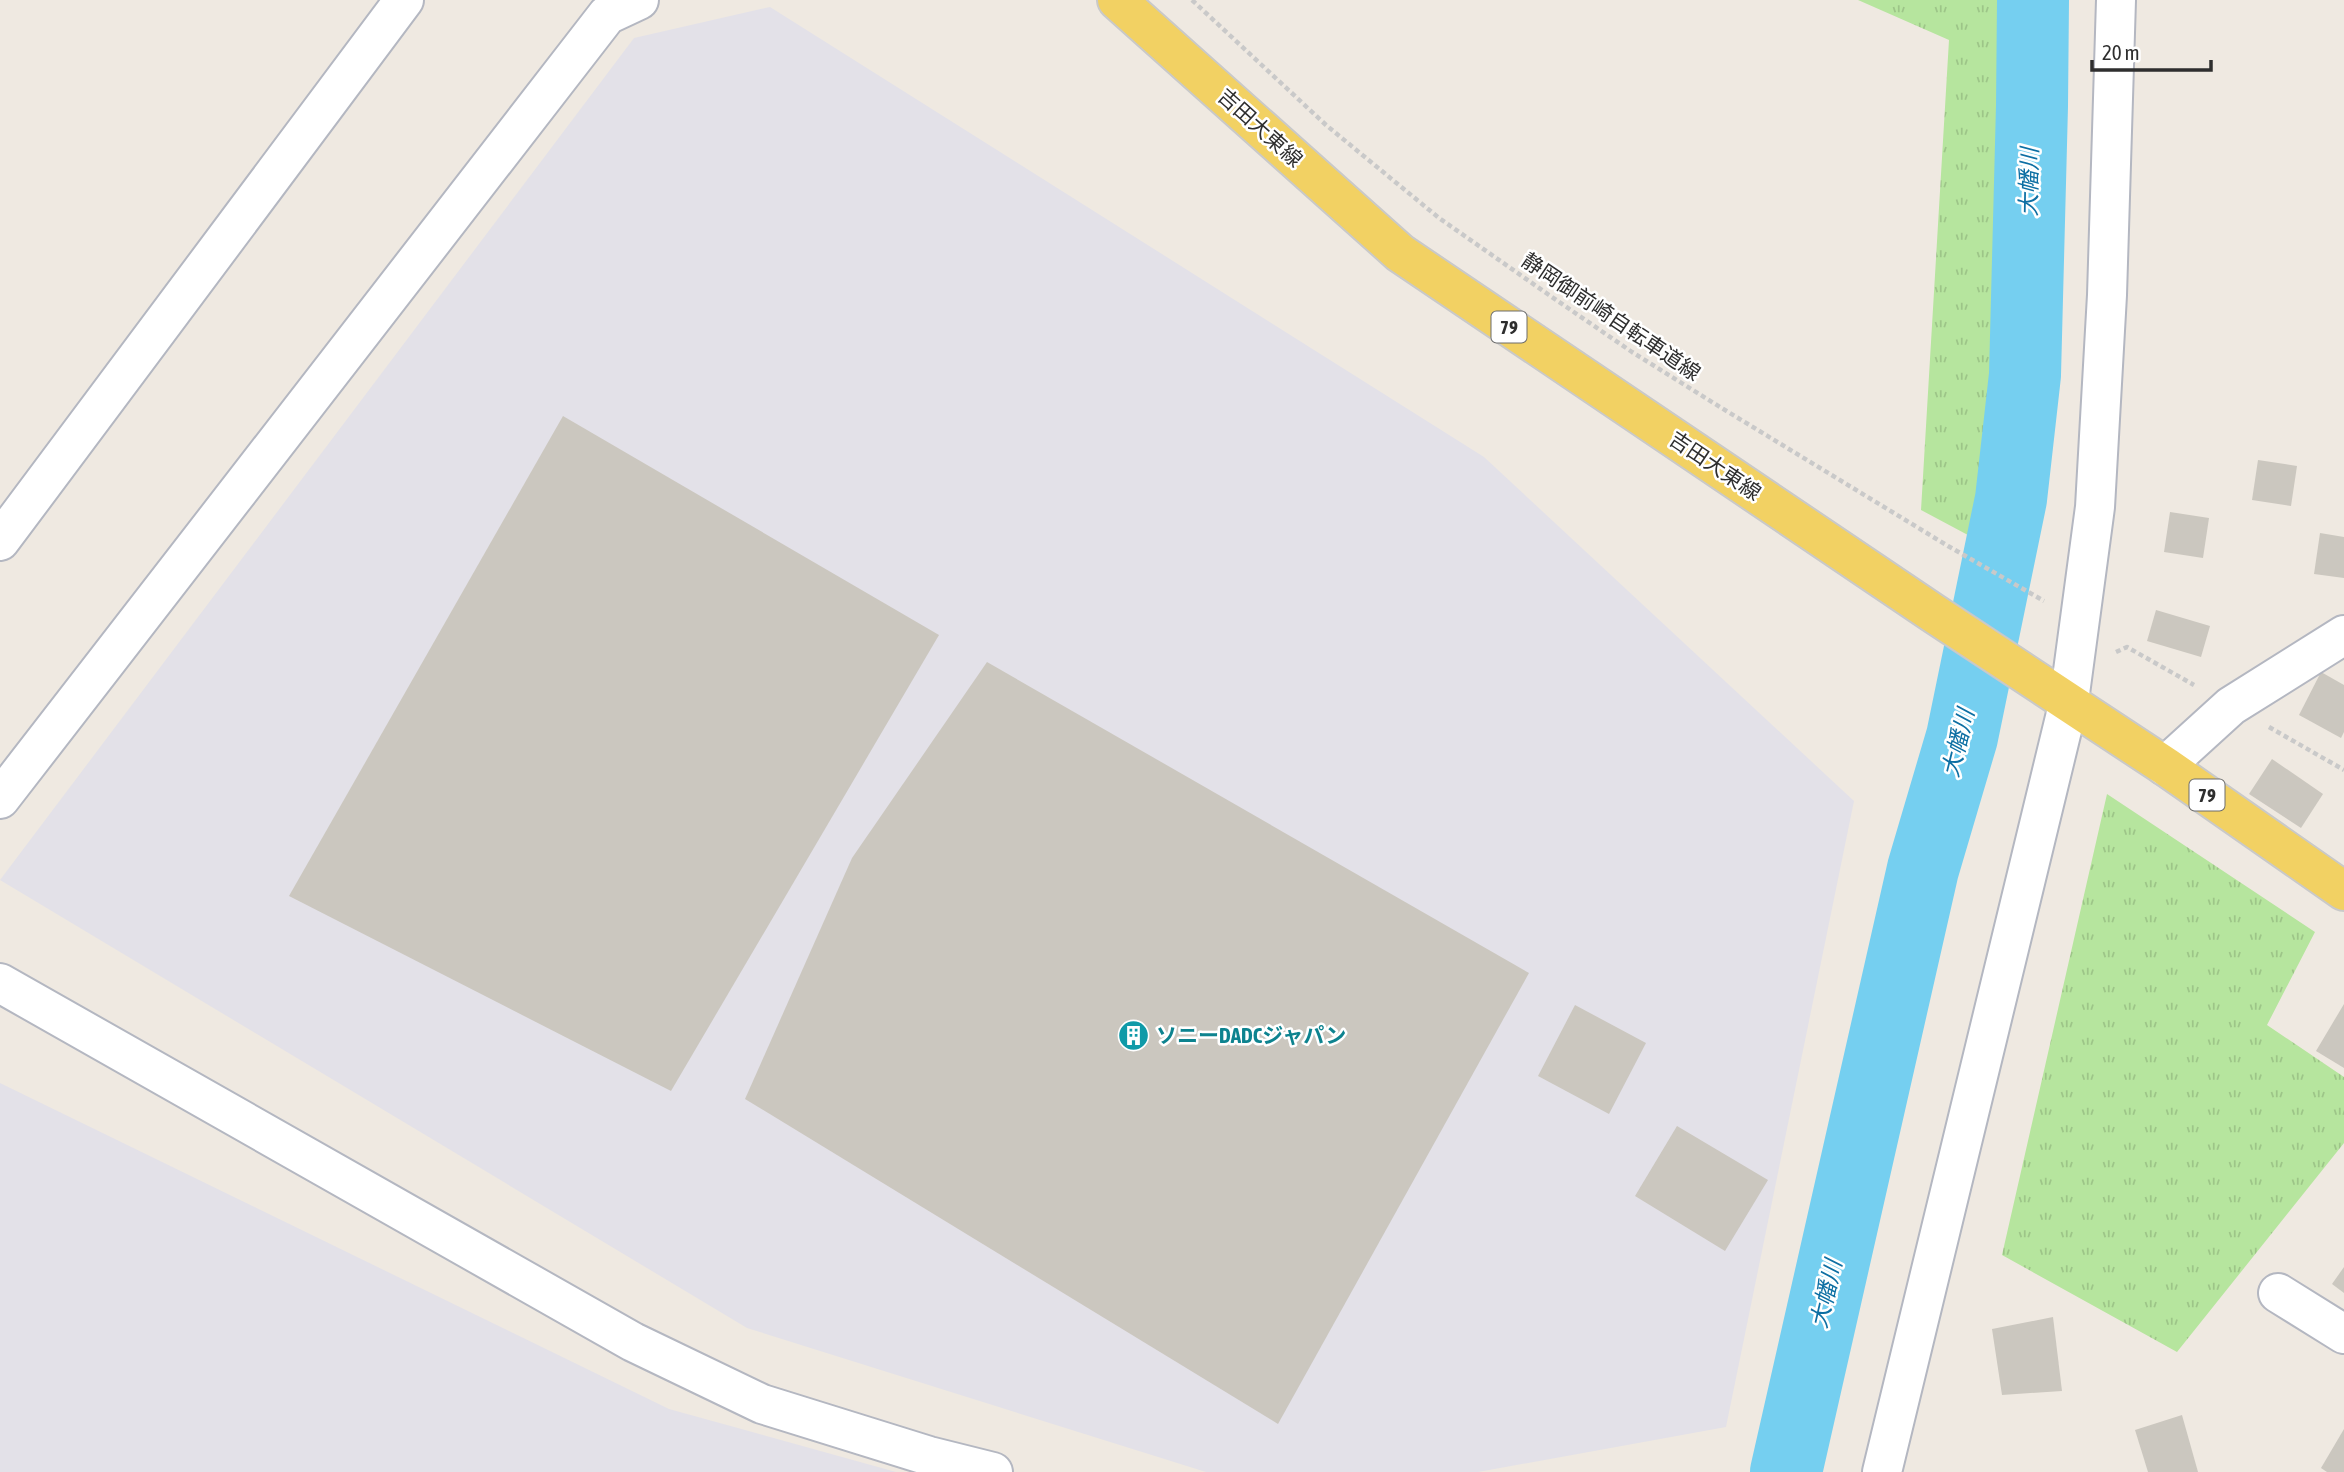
<svg xmlns="http://www.w3.org/2000/svg" width="2344" height="1472" viewBox="0 0 2344 1472" font-family="'Asap Condensed','Noto Sans JP',sans-serif">
  <style>
    .industrial { fill: #e3e1e8 }
    .grass { fill: url(#grass-tufts) }
    .lines { fill: none; stroke-linecap: round; stroke-linejoin: round }
    .river { stroke: #75cff0; stroke-width: 72 }
    .building { fill: #cbc7bf }
    .minor-casing { stroke: #b4b7c1; stroke-width: 42 }
    .major-casing { stroke: #c9c9c9; stroke-width: 42 }
    .path { stroke: #c9c9c9; stroke-width: 4.5; stroke-dasharray: 5 3.5; stroke-linecap: butt }
    .minor { stroke: #fff; stroke-width: 38 }
    .major { stroke: #f2d163; stroke-width: 38 }
    .labels { text-anchor: middle; stroke-width: 5; stroke-linejoin: round; paint-order: stroke }
    .shield { fill: #fff; stroke: #6d6d6d; stroke-width: 2 }
    .shield-label { font-size: 19px; font-weight: bold; fill: #2e2e2e }
    .street-label { font-size: 21px; fill: #2e2e2e; stroke: #fff }
    .culture-label { font-size: 21px; font-weight: bold; fill: #0d838f; stroke: #fff; text-anchor: start }
    .water-label { font-size: 23px; font-style: italic; fill: #0d6fa3; stroke: #fff }
  </style>
  <defs>
    <pattern id="grass-tufts" width="24" height="20" patternUnits="userSpaceOnUse" patternTransform="scale(1.75)"><rect width="24" height="20" fill="#b6e59e"/><path d="M3 7l-1-3M5 7V3M7 7l1-3M15 17l-1-3M17 17v-4M19 17l1-3" fill="none" stroke="#9dc588"/></pattern>
  </defs>
  <rect width="100%" height="100%" fill="#efe9e1"/>
  <g class="industrial">
    <polygon points="770,7 1484,457 1854,801 1726,1427 1478,1472 1206,1472 747,1328 0,880 634,38"/>
    <polygon points="0,1083 669,1409 896,1472 0,1472"/>
  </g>
  <g class="grass">
    <polygon points="1858,0 2030,0 2027,297 1981,542 1921,510 1949,40"/>
    <polygon points="2107,794 2315,932 2267,1025 2344,1077 2344,1143 2177,1352 2002,1255"/>
  </g>
  <g class="lines">
    <polyline class="river" points="1786,1472 1923,869 1962,737 2011,499 2025,375 2032,106 2033,0"/>
  </g>
  <g class="building">
    <polygon points="563,416 939,635 671,1091 289,896"/>
    <polygon points="2258,460 2297,466 2291,506 2252,500"/>
    <polygon points="2170,512 2209,518 2203,558 2164,552"/>
    <polygon points="2320,533 2344,537 2344,578 2314,574"/>
    <polygon points="2156,610 2210,626 2201,657 2147,641"/>
    <polygon points="987,662 1529,973 1278,1424 745,1099 852,858"/>
    <polygon points="2321,672 2344,685 2344,732 2341,738 2299,715"/>
    <polygon points="2272,759 2323,794 2301,828 2249,794"/>
    <polygon points="2344,1004 2344,1068 2316,1051"/>
    <polygon points="1575,1005 1646,1043 1609,1114 1538,1076"/>
    <polygon points="1677,1126 1768,1180 1725,1251 1635,1196"/>
    <polygon points="2344,1267 2344,1293 2332,1284"/>
    <polygon points="2053,1317 2062,1391 2002,1395 1992,1329"/>
    <polygon points="2182,1415 2198,1472 2148,1472 2135,1430"/>
    <polygon points="2344,1429 2344,1472 2327,1472 2321,1468"/>
  </g>
  <g class="lines">
    <defs>
      <g id="minor">
        <polyline points="0,541 404,0"/>
        <polyline points="2165,766 2231,706 2344,635"/>
        <polyline points="0,799 607,15 639,0"/>
        <polyline points="0,983 633,1342 762,1404 929,1456 993,1472"/>
        <polyline points="2278,1293 2344,1334"/>
        <polyline points="1882,1472 2069,701 2095,507 2107,295 2116,0"/>
      </g>
      <polyline id="major" points="1117,0 1400,253 1933,613 2165,766 2344,891"/>
    </defs>
    <use href="#minor" class="minor-casing"/>
    <use href="#major" class="major-casing"/>
    <g class="path">
      <polyline points="1192,0 1326,125 1439,218 1549,295 1632,352 1720,407 1948,546 2044,601"/>
      <polyline points="2116,652 2127,647 2194,685"/>
      <polyline points="2269,727 2344,770"/>
    </g>
    <use href="#minor" class="minor"/>
    <use href="#major" class="major"/>
  </g>
  <defs>
    <symbol id="building-disc" viewBox="-11 -11 22 22"><circle r="9.5" fill="#0f9aa8" stroke="#fff"/><path d="M-4-6H4V6H1V3H-1V6H-4ZM-2.5-4.3h1.7v1.8h-1.7ZM.8-4.3h1.7v1.8H.8ZM-2.5-1h1.7V.8h-1.7ZM.8-1h1.7V.8H.8Z" fill="#fff"/></symbol>
  </defs>
  <g fill-rule="evenodd">
    <use href="#building-disc" x="1116" y="1018" width="35" height="35"/>
  </g>
  <g class="labels">
    <g class="shield">
      <rect x="1491.5" y="311.5" width="35" height="31" rx="5"/>
      <rect x="2189.5" y="779.5" width="35" height="31" rx="5"/>
    </g>
    <g class="shield-label">
      <text x="1509" y="334">79</text>
      <text x="2207" y="802">79</text>
    </g>
    <g class="street-label">
      <text transform="translate(1260 128) rotate(42)" y="7">吉田大東線</text>
      <text transform="translate(1611 317) rotate(34)" y="7">静岡御前崎自転車道線</text>
      <text transform="translate(1715 466) rotate(34)" y="7">吉田大東線</text>
    </g>
    <g class="culture-label">
      <text x="1156" y="1043">ソニーDADCジャパン</text>
    </g>
    <g class="water-label">
      <text transform="translate(2029 182) rotate(-89)" y="8">大幡川</text>
      <text transform="translate(1958 743) rotate(-76)" y="8">大幡川</text>
      <text transform="translate(1826 1294) rotate(-77)" y="8">大幡川</text>
    </g>
  </g>
  <path d="M2092 60v10h119v-10" fill="none" stroke="#2e2e2e" stroke-width="3.5"/>
  <text x="2102" y="60" font-size="21" fill="#2e2e2e" stroke="#ffffff" stroke-width="5" paint-order="stroke">20 m</text>
</svg>
